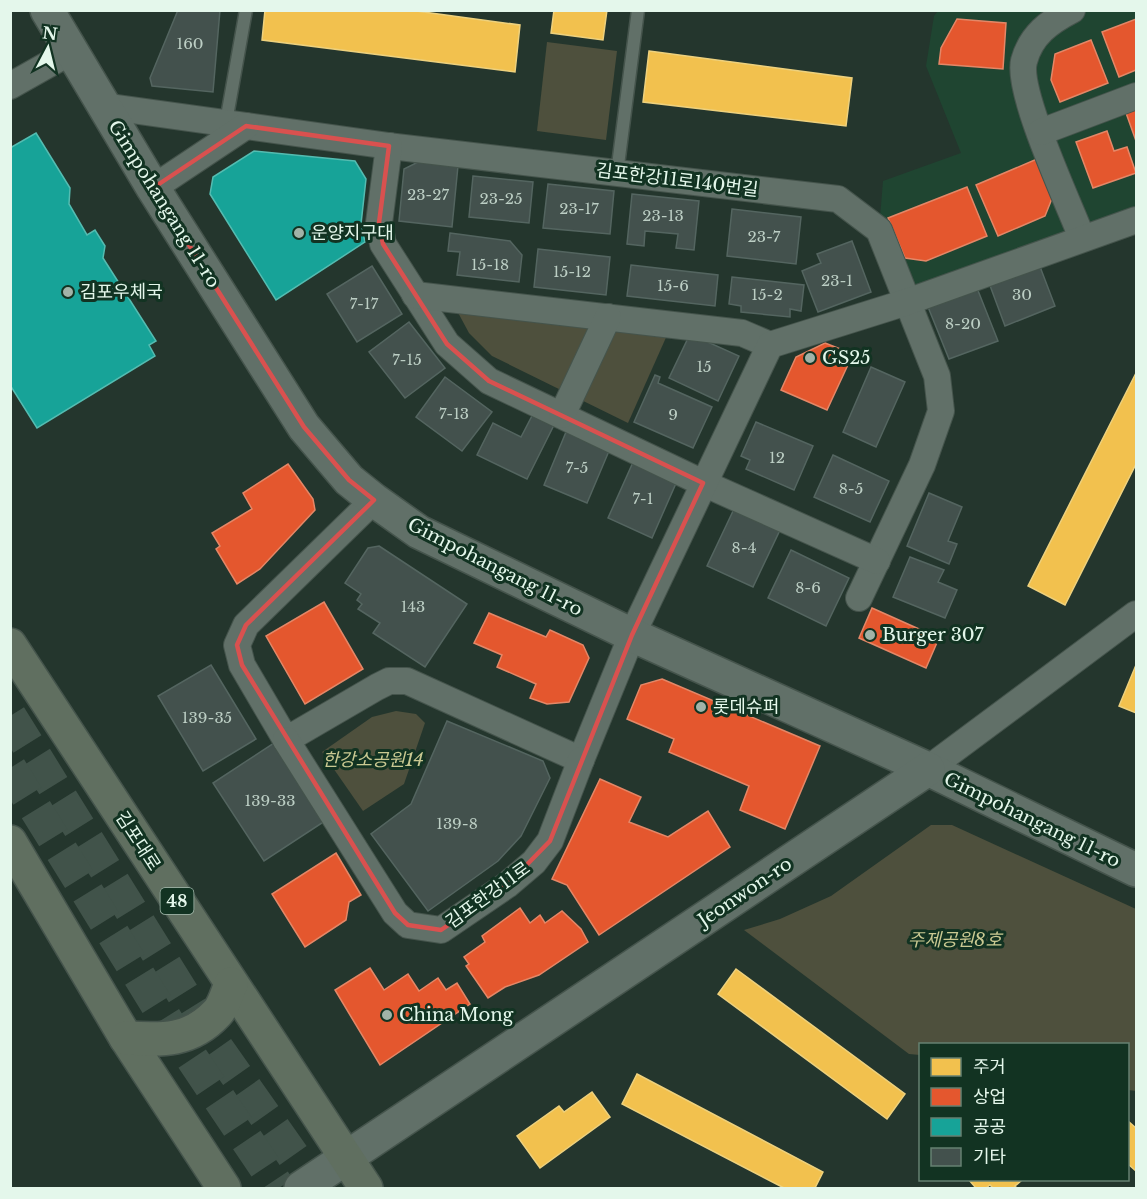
<svg xmlns="http://www.w3.org/2000/svg" width="1147" height="1199" viewBox="0 0 1147 1199" font-family="'Libre Baskerville','Noto Sans KR',serif">
  <style>
    .built { fill: #1f4531 }
    .green { fill: #4e503d }
    .homes { fill: #f2c14e; stroke: #eed17d; stroke-width: 1.5 }
    .shops { fill: #e4572e; stroke: #e48767; stroke-width: 1.5 }
    .public { fill: #17a398; stroke: #54bcb1; stroke-width: 1.5 }
    .building { fill: #43514d; stroke: #546560; stroke-width: 1.5 }
    .lines { fill: none; stroke-linecap: round; stroke-linejoin: round }
    .primary-tunnel { stroke: #41534a; stroke-width: 33; stroke-dasharray: 33 16; stroke-linecap: butt }
    .lane-casing { stroke: #45544c; stroke-width: 15 }
    .street-casing { stroke: #45544c; stroke-width: 28 }
    .secondary-casing { stroke: #45544c; stroke-width: 36 }
    .primary-casing { stroke: #45544c; stroke-width: 36 }
    .lane { stroke: #617068; stroke-width: 12 }
    .street { stroke: #617068; stroke-width: 26 }
    .secondary { stroke: #617068; stroke-width: 33 }
    .primary { stroke: #606f60; stroke-width: 33 }
    .marked { fill: none; stroke: #d9514f; stroke-width: 4.5; stroke-linejoin: round }
    .poi-dot { fill: #a1b3a8; stroke: #123322; stroke-width: 2 }
    .labels { text-anchor: middle; stroke-width: 6; stroke-linejoin: round; paint-order: stroke }
    .number-label { font-size: 15px; fill: #bccec4 }
    .shield { fill: #123322; stroke: #a5bcaf; stroke-width: 1.5 }
    .shield-label { font-size: 16px; font-weight: bold; fill: #e4f7eb }
    .street-label { font-size: 18px; fill: #e4f7eb; stroke: #123322 }
    .poi-label { font-size: 18px; fill: #e4f7eb; stroke: #123322; text-anchor: start }
    .park-label { font-size: 18px; font-style: italic; fill: #cac992; stroke: #123322 }
  </style>
  <rect width="100%" height="100%" fill="#24362d"/>
  <polygon class="built" points="938,11 1136,11 1136,220 907,302 879,230 883,181 961,153 926,66 934,16"/>
  <g class="green">
    <polygon points="547,42 617,51 606,140 537,131"/>
    <polygon points="455,307 668,333 628,423 492,356 469,333"/>
    <polygon points="396,711 416,714 425,723 404,784 363,811 322,752 372,717"/>
    <polygon points="931,825 952,825 1136,909 1136,1091 1128,1090 1128,1044 920,1044 920,1055 909,1054 744,930 780,919 831,896"/>
  </g>
  <g class="homes">
    <polygon points="265,10 409,10 520,25 515,72 262,40"/>
    <polygon points="554,10 607,10 603,40 551,33"/>
    <polygon points="649,51 852,78 846,126 643,102"/>
    <polygon points="1136,373 1136,464 1065,605 1028,586"/>
    <polygon points="1136,665 1136,713 1119,706"/>
    <polygon points="736,969 905,1094 887,1119 718,994"/>
    <polygon points="637,1074 823,1172 815,1188 784,1188 622,1104"/>
    <polygon points="592,1092 610,1117 540,1168 517,1136 559,1106 564,1112"/>
    <polygon points="1128,1121 1136,1128 1136,1171 1128,1164"/>
    <polygon points="969,1180 1022,1180 1015,1186 1017,1188 993,1188 990,1185 986,1188 976,1188"/>
  </g>
  <g class="shops">
    <polygon points="957,19 1006,23 1003,69 939,64 941,48"/>
    <polygon points="1136,19 1136,70 1119,77 1102,32"/>
    <polygon points="1091,40 1108,83 1060,102 1051,80 1055,54"/>
    <polygon points="1136,109 1136,141 1126,113"/>
    <polygon points="1107,131 1114,151 1127,147 1136,173 1093,188 1076,142"/>
    <polygon points="1037,159 1053,196 1045,216 998,236 976,185"/>
    <polygon points="967,187 987,236 926,261 905,258 888,218"/>
    <polygon points="825,343 853,354 827,410 781,390 796,357"/>
    <polygon points="288,464 313,499 315,510 260,569 237,584 216,549 220,546 212,533 252,509 243,493"/>
    <polygon points="324,602 363,669 305,704 266,636"/>
    <polygon points="872,608 939,638 926,668 859,638"/>
    <polygon points="489,613 546,637 550,630 583,645 589,658 569,702 547,704 530,698 536,684 497,667 502,655 474,643"/>
    <polygon points="662,679 820,746 785,829 740,810 749,786 669,752 674,739 627,719 641,685"/>
    <polygon points="600,779 641,797 629,822 668,837 708,811 730,847 599,935 567,885 552,879"/>
    <polygon points="336,853 361,895 349,902 346,920 305,947 272,894"/>
    <polygon points="520,908 530,923 540,915 545,923 562,911 581,929 588,942 539,975 505,987 488,998 466,966 469,964 464,957 485,942 482,936"/>
    <polygon points="370,968 384,990 408,974 419,991 438,978 446,990 457,983 470,1004 380,1065 335,990"/>
  </g>
  <g class="public">
    <polygon points="36,133 70,188 69,204 87,235 95,230 105,246 103,258 156,341 149,345 155,356 37,428 10,385 10,148"/>
    <polygon points="254,151 355,161 366,179 361,224 365,242 276,300 210,194 213,177"/>
  </g>
  <g class="building">
    <polygon points="178,10 220,10 213,92 152,86 150,78"/>
    <polygon points="418,162 458,166 452,227 399,221 404,169"/>
    <polygon points="473,176 533,182 529,223 469,217"/>
    <polygon points="548,184 614,191 610,234 543,228"/>
    <polygon points="632,194 699,201 694,250 676,248 678,234 645,231 644,246 627,244"/>
    <polygon points="732,209 801,217 796,264 727,256"/>
    <polygon points="450,233 510,241 522,255 519,282 457,275 460,252 448,251"/>
    <polygon points="852,241 871,292 818,312 802,271 821,263 817,254"/>
    <polygon points="538,249 610,257 606,295 534,287"/>
    <polygon points="1039,264 1055,306 1005,326 989,283"/>
    <polygon points="631,265 718,275 715,306 627,296"/>
    <polygon points="372,266 402,314 357,342 327,294"/>
    <polygon points="732,277 804,285 801,311 790,309 790,317 741,312 741,306 729,304"/>
    <polygon points="977,288 998,341 949,359 928,307"/>
    <polygon points="409,322 445,368 405,398 369,352"/>
    <polygon points="690,334 739,356 718,401 669,378"/>
    <polygon points="871,367 905,382 876,447 843,432"/>
    <polygon points="655,375 660,377 658,383 712,407 693,448 634,422"/>
    <polygon points="445,377 492,412 462,451 416,417"/>
    <polygon points="534,412 555,423 527,479 477,455 493,423 521,437"/>
    <polygon points="756,422 813,446 794,490 746,469 750,460 741,456"/>
    <polygon points="566,432 609,451 587,503 544,485"/>
    <polygon points="833,455 889,481 870,522 814,497"/>
    <polygon points="634,460 677,481 652,538 608,518"/>
    <polygon points="929,493 962,507 948,541 957,544 949,564 907,546"/>
    <polygon points="734,509 780,530 753,587 707,566"/>
    <polygon points="379,546 467,604 425,667 373,633 380,623 358,609 362,604 357,600 361,594 345,583 368,548"/>
    <polygon points="791,550 849,578 826,626 768,598"/>
    <polygon points="910,557 944,570 938,582 957,590 945,618 893,597"/>
    <polygon points="211,665 256,739 203,771 158,696"/>
    <polygon points="447,721 543,761 550,778 521,836 498,861 428,911 371,834 411,804"/>
    <polygon points="277,741 328,819 264,861 213,783"/>
  </g>
  <g class="lines">
    <g class="primary-tunnel">
      <polyline points="10,716 213,1042 316,1188"/>
      <polyline points="10,768 167,1021 279,1188"/>
    </g>
    <defs>
      <g id="lane">
        <polyline points="226,122 246,10"/>
        <polyline points="617,173 638,10"/>
      </g>
      <g id="street">
        <path d="M1072,10C1049,22 1031,35 1024,61C1016,91 1069,204 1082,238"/>
        <polyline points="10,86 72,51"/>
        <polyline points="103,106 389,146 838,199 879,230 937,376 941,411 922,465 859,598"/>
        <polyline points="1041,132 1136,96"/>
        <polyline points="389,146 379,223 383,244 447,344 489,381 703,483 877,561"/>
        <polyline points="153,188 246,126"/>
        <polyline points="415,295 742,333 770,345"/>
        <polyline points="562,415 608,317"/>
        <polyline points="374,500 246,625 237,645 242,665 286,740 377,687 389,681 407,681 581,760 632,635 770,345 907,302 1136,220"/>
        <polyline points="286,740 395,913 408,925 441,930 507,885 534,862 550,841 581,760"/>
        <polyline points="928,769 1136,614"/>
      </g>
      <g id="secondary">
        <polyline points="47,10 153,188 304,427 349,480 374,500 419,532 632,635 928,769 1136,870"/>
        <polyline points="301,1188 928,769"/>
      </g>
      <g id="primary">
        <polyline points="10,645 366,1188"/>
        <polyline points="10,842 126,1038 224,1188"/>
        <path d="M126,1038C162,1040 190,1042 217,1013C224,1006 227,993 231,984"/>
      </g>
    </defs>
    <use href="#lane" class="lane-casing"/>
    <use href="#street" class="street-casing"/>
    <use href="#secondary" class="secondary-casing"/>
    <use href="#primary" class="primary-casing"/>
    <use href="#lane" class="lane"/>
    <use href="#street" class="street"/>
    <use href="#secondary" class="secondary"/>
    <use href="#primary" class="primary"/>
  </g>
  <path class="marked" d="M246,126L389,146L379,223L383,244L447,344L489,381L703,483L632,635L550,841L507,885L441,930L408,925L395,913L242,665L237,645L246,625L374,500L349,480L304,427L153,188Z"/>
  <g class="poi-dot">
    <circle cx="299" cy="233" r="6"/>
    <circle cx="68" cy="292" r="6"/>
    <circle cx="810" cy="358" r="6"/>
    <circle cx="870" cy="635" r="6"/>
    <circle cx="701" cy="707" r="6"/>
    <circle cx="387" cy="1015" r="6"/>
  </g>
  <g class="labels">
    <g class="number-label">
      <text x="190" y="49">160</text>
      <text x="428" y="200">23-27</text>
      <text x="501" y="204">23-25</text>
      <text x="579" y="214">23-17</text>
      <text x="663" y="221">23-13</text>
      <text x="764" y="242">23-7</text>
      <text x="490" y="270">15-18</text>
      <text x="572" y="277">15-12</text>
      <text x="837" y="286">23-1</text>
      <text x="673" y="291">15-6</text>
      <text x="767" y="300">15-2</text>
      <text x="1022" y="300">30</text>
      <text x="364" y="309">7-17</text>
      <text x="963" y="329">8-20</text>
      <text x="407" y="365">7-15</text>
      <text x="704" y="372">15</text>
      <text x="454" y="419">7-13</text>
      <text x="673" y="420">9</text>
      <text x="777" y="463">12</text>
      <text x="577" y="473">7-5</text>
      <text x="851" y="494">8-5</text>
      <text x="643" y="504">7-1</text>
      <text x="744" y="553">8-4</text>
      <text x="808" y="593">8-6</text>
      <text x="413" y="612">143</text>
      <text x="207" y="723">139-35</text>
      <text x="270" y="806">139-33</text>
      <text x="457" y="829">139-8</text>
    </g>
    <rect class="shield" x="160.5" y="888" width="33" height="26" rx="4.5"/>
    <g class="shield-label">
      <text x="177" y="907">48</text>
    </g>
    <g class="street-label">
      <text transform="translate(677 180) rotate(7)" y="6">김포한강11로140번길</text>
      <text transform="translate(164 204) rotate(58)" y="6">Gimpohangang 11-ro</text>
      <text transform="translate(495 567) rotate(27)" y="6">Gimpohangang 11-ro</text>
      <text transform="translate(1032 820) rotate(26)" y="6">Gimpohangang 11-ro</text>
      <text transform="translate(138 841) rotate(57)" y="6">김포대로</text>
      <text transform="translate(745 892) rotate(-34)" y="6">Jeonwon-ro</text>
      <text transform="translate(488 895) rotate(-36)" y="6">김포한강11로</text>
    </g>
    <g class="poi-label">
      <text x="311" y="239">운양지구대</text>
      <text x="80" y="298">김포우체국</text>
      <text x="822" y="364">GS25</text>
      <text x="882" y="641">Burger 307</text>
      <text x="713" y="713">롯데슈퍼</text>
      <text x="399" y="1021">China Mong</text>
    </g>
    <g class="park-label">
      <text x="373" y="766">한강소공원14</text>
      <text x="955" y="946">주제공원8호</text>
    </g>
  </g>
  <rect width="1147" height="1199" fill="none" stroke="#e4f7eb" stroke-width="24"/>
  <rect x="919" y="1043" width="210" height="138" fill="#123322" stroke="#668172" stroke-width="1.5"/>
  <rect x="931" y="1058" width="30" height="18" fill="#f2c14e" stroke="#668172" stroke-width="1.5"/>
  <text x="973" y="1073" font-size="18" fill="#e4f7eb">주거</text>
  <rect x="931" y="1088" width="30" height="18" fill="#e4572e" stroke="#668172" stroke-width="1.5"/>
  <text x="973" y="1103" font-size="18" fill="#e4f7eb">상업</text>
  <rect x="931" y="1118" width="30" height="18" fill="#17a398" stroke="#668172" stroke-width="1.5"/>
  <text x="973" y="1133" font-size="18" fill="#e4f7eb">공공</text>
  <rect x="931" y="1148" width="30" height="18" fill="#43514d" stroke="#668172" stroke-width="1.5"/>
  <text x="973" y="1163" font-size="18" fill="#e4f7eb">기타</text>
  <g transform="translate(48 48) rotate(7)" stroke="#123322" stroke-width="4.5" paint-order="stroke">
  <path d="M0-4.5L10 22L0 15L-10 22Z" fill="#e4f7eb"/>
  <text y="-9" font-size="16" font-weight="bold" text-anchor="middle" fill="#e4f7eb">N</text>
  </g>
</svg>
